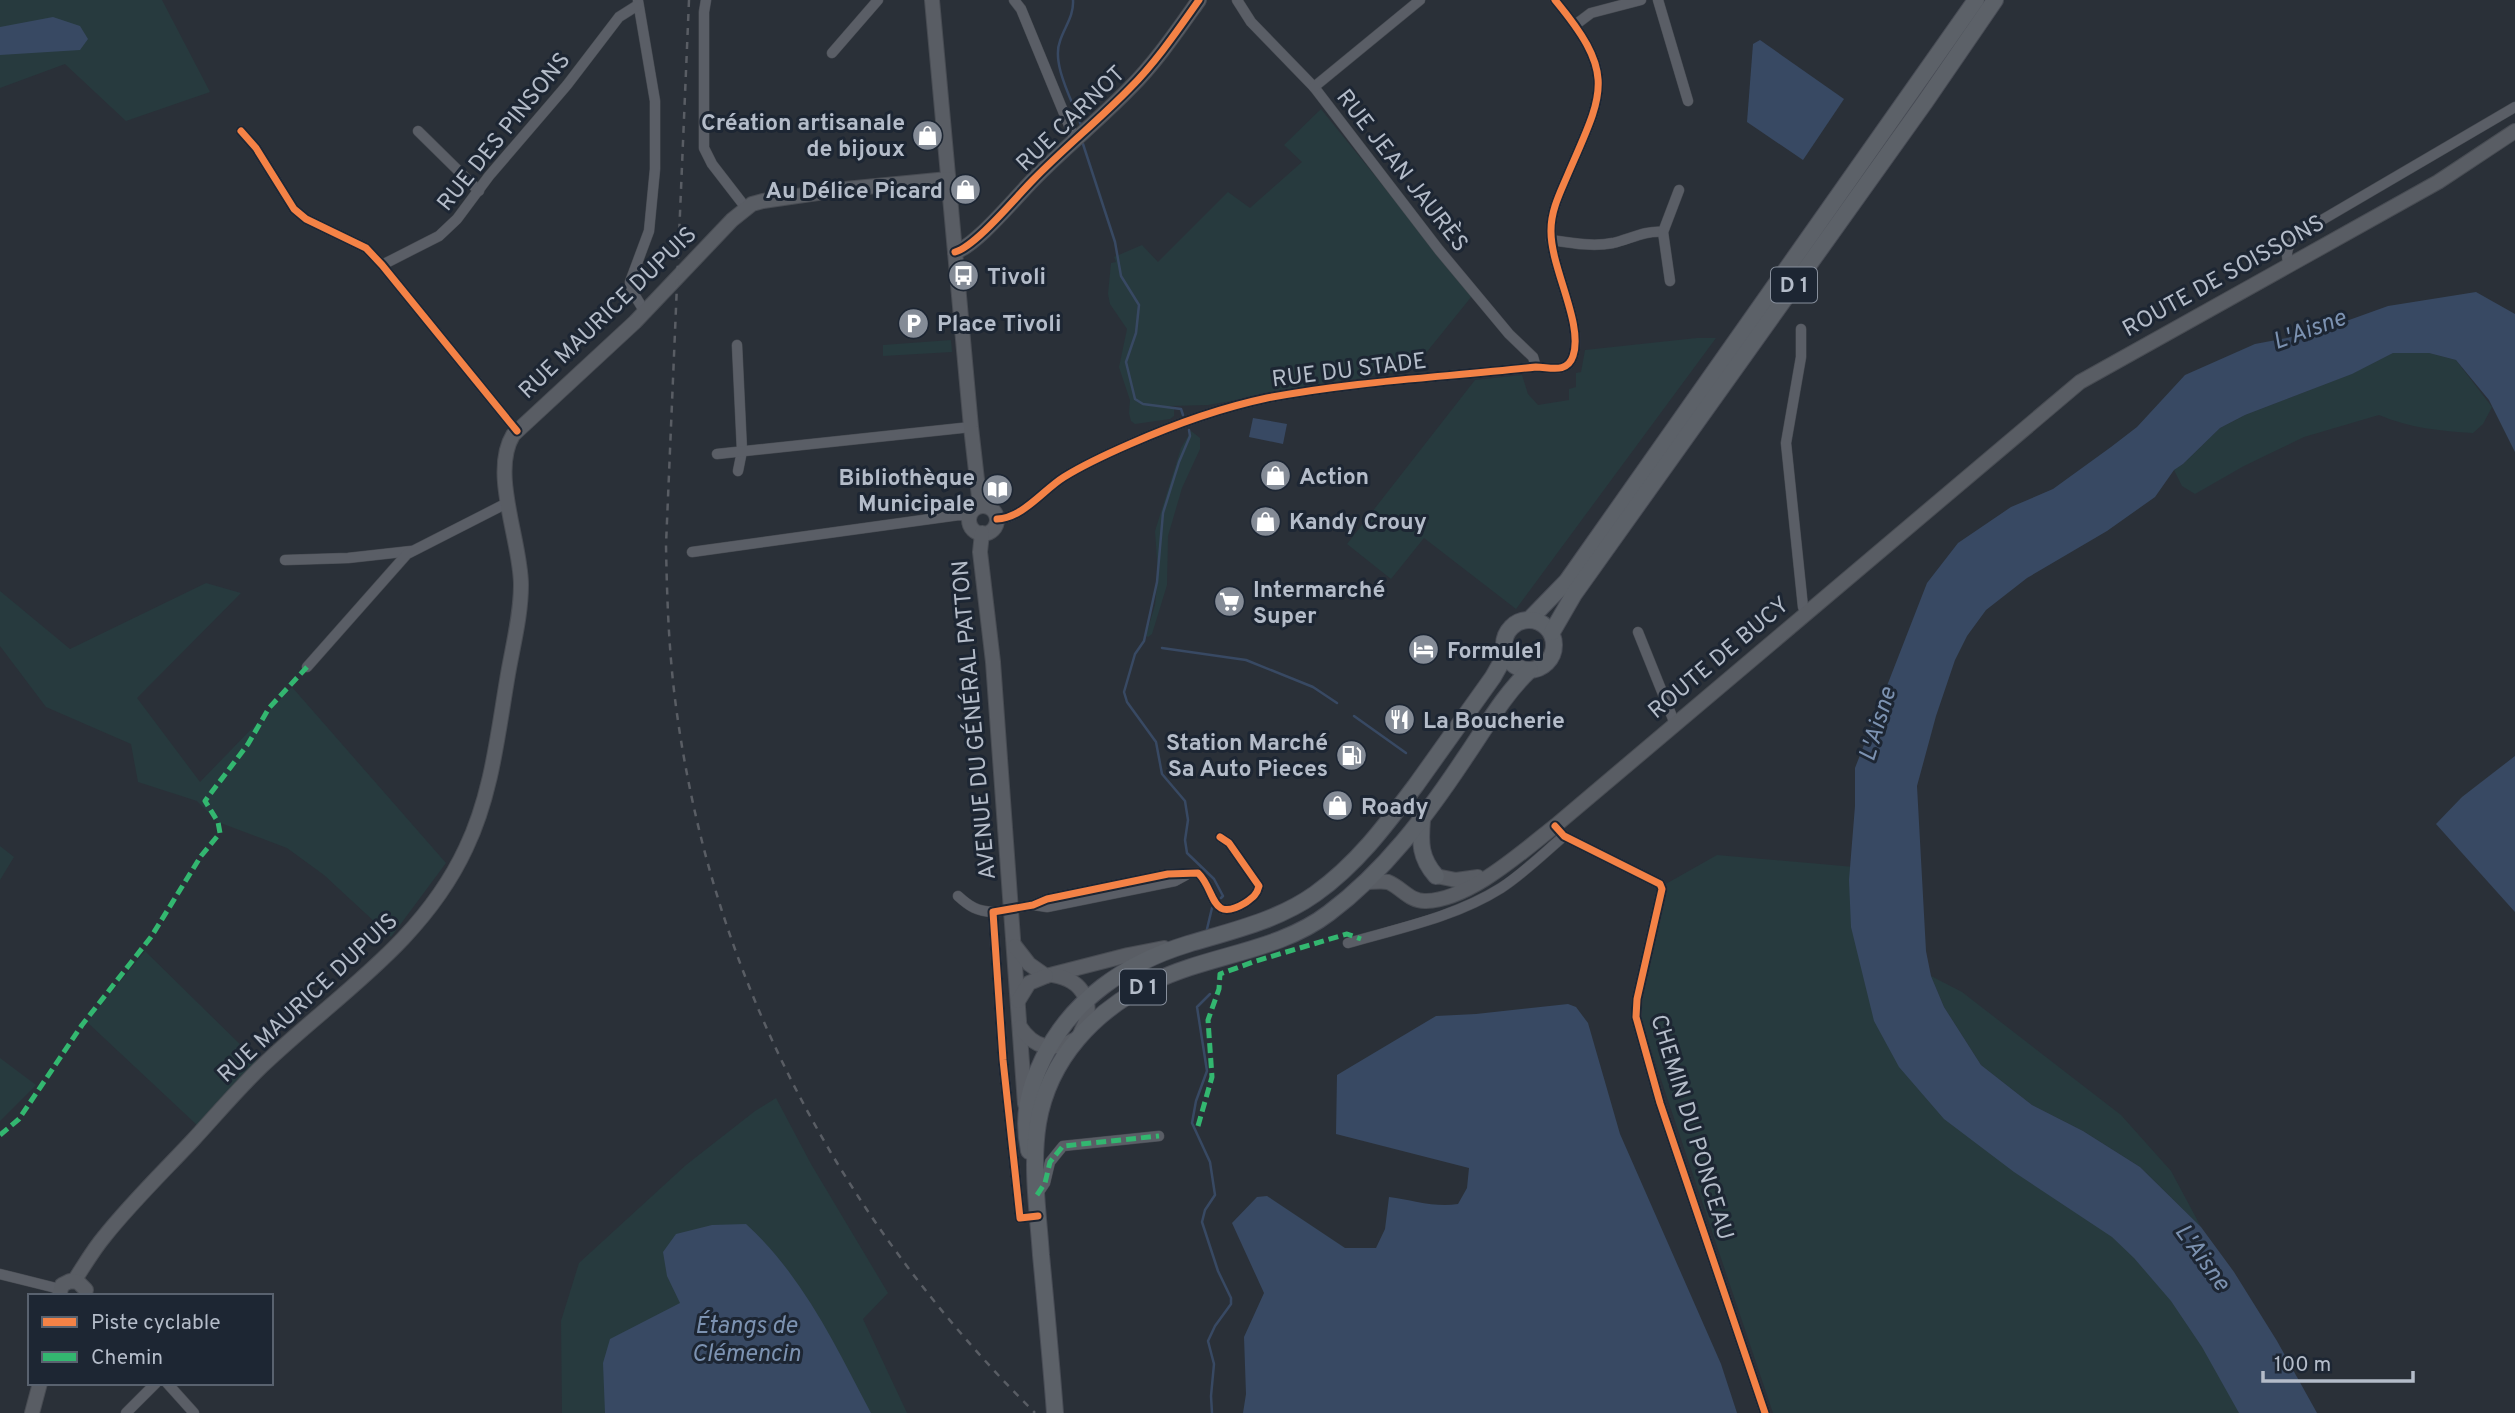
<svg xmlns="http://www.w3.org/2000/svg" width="2515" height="1413" viewBox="0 0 2515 1413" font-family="Overpass,sans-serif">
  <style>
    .green { fill: #273a3e }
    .water { fill: #384963 }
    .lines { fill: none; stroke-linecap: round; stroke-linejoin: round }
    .stream { stroke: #384963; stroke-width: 2.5 }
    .street-casing { stroke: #484c53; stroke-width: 11 }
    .secondary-casing { stroke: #484c53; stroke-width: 16 }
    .primary-casing { stroke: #484c55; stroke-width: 18 }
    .street { stroke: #5a5e66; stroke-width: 10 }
    .secondary { stroke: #595d64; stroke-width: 14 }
    .primary { stroke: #5c6168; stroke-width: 16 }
    .rail { stroke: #595d64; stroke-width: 2.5; stroke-dasharray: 7 7; stroke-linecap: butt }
    .quiet { stroke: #33b770; stroke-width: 5; stroke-dasharray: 10 5; stroke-linecap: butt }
    .cycleway-casing { stroke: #1d2633; stroke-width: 11 }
    .cycleway { stroke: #f48246; stroke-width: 7 }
    .labels { text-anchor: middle; stroke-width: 6; stroke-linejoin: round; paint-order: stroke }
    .shield { fill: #1d2633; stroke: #878f9c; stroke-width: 2 }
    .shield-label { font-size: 21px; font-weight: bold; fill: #b4bcc9 }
    .street-label { font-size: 23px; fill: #b4bcc9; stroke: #1d2633 }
    .poi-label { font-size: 23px; font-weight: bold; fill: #b4bcc9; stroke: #1d2633; text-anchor: start }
    .water-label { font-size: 24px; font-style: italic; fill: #7c92b1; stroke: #1d2633 }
  </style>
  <rect width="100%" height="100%" fill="#2a3038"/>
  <g class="green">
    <polygon points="0,0 162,0 210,92 126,121 65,64 0,88"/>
    <polygon points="1321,109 1472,296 1413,369 1208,405 1170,406 1174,409 1174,416 1170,419 1135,424 1131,421 1129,413 1130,400 1119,367 1127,329 1110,304 1108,294 1111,263 1116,262 1114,257 1142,245 1158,262 1228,192 1250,208 1302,162 1284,145"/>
    <polygon points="1697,338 1716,338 1516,609 1424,538 1391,579 1347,544 1475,380 1522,375 1528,394 1538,405 1569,400 1569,389 1576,387 1576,373 1581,372 1585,350"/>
    <polygon points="951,340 952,352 883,356 883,345"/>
    <path d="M2393,353H2429L2456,360L2492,407L2483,424L2473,433C2440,431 2410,428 2379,415L2304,437L2244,466L2195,494L2182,486L2174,470L2183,464L2220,428L2245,415L2351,374Z"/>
    <polygon points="1191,431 1200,438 1200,449 1182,488 1168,536 1167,585 1152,634 1148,637 1146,635 1155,605 1158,575 1155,531 1181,448"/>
    <polygon points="206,583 241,593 137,698 200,782 292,687 446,863 391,937 324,875 287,848 218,822 197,801 138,782 131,744 46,707 0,646 0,591 70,649"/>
    <polygon points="0,846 14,857 0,880"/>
    <polygon points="1717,855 1866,868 1920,1048 2198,1268 2258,1413 1773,1413 1638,1011 1664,885"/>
    <polygon points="145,951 257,1061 230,1093 198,1126 87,1022"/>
    <polygon points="1931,976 1962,992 2121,1115 2171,1171 2201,1227 2140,1167 2083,1131 2032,1105 1981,1065 1944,1007"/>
    <polygon points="0,1058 36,1085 0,1121"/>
    <polygon points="776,1098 811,1164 888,1293 863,1319 907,1413 562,1413 561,1321 579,1263 686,1165 755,1111"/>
  </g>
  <g class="water">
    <polygon points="53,17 80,26 88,39 80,50 0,55 0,27"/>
    <polygon points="1760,40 1844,99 1803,160 1747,122 1753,44"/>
    <polygon points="2476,292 2515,314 2515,452 2489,400 2456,360 2429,353 2393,353 2352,374 2245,415 2220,428 2183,464 2174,470 2155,497 2107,531 2027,578 1986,610 1967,636 1955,660 1936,716 1917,786 1926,951 1931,976 1944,1007 1981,1065 2032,1105 2083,1131 2140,1167 2201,1227 2234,1272 2277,1341 2317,1413 2239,1413 2202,1347 2171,1301 2134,1258 2112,1237 2014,1172 1944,1119 1899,1067 1874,1021 1851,927 1849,880 1855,806 1855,768 1927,583 1958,543 2011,507 2053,489 2111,447 2137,427 2185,375 2255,344 2313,333 2388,306"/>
    <polygon points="1253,418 1287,424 1283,444 1249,437"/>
    <polygon points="2515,756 2515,912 2436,824 2462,797"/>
    <path d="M1568,1004L1576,1007L1588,1023L1620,1134L1721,1364L1737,1413H1243L1246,1394L1244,1337L1264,1293L1232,1223L1257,1197L1267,1196L1345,1248H1376L1385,1229L1389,1197C1412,1200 1436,1208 1458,1204L1467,1188L1469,1168L1336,1134L1337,1075L1436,1016L1476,1014Z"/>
    <path d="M746,1224C803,1276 835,1345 871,1413H605L603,1363L610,1339L680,1303L667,1276L663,1252L676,1234L712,1225Z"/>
  </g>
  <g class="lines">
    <g class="stream">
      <path d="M1073,0C1074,16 1065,26 1060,41C1051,64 1073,102 1081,125"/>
      <polyline points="1083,144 1115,242 1121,276 1139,305 1136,333 1126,362 1135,399 1143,404 1181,409 1183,415"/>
      <polyline points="1189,430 1190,436 1179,462 1163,513 1157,582 1144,641 1135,654 1124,692 1127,702 1156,742 1162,774 1185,801 1188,820 1185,840 1187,853 1214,879 1223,896 1221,898"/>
      <polyline points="1162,648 1246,660 1313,687 1337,703"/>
      <polyline points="1354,716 1406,753"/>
      <polyline points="1207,929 1212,908"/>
      <polyline points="1210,994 1197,1007 1207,1071 1196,1101 1192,1123 1210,1162 1215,1195 1205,1210 1202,1222 1218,1271 1231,1298 1231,1304 1215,1326 1208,1341 1214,1364 1211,1396 1212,1413"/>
    </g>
    <defs>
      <g id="street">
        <polyline points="706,0 704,12 704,148 712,164 746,208"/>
        <polyline points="1014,0 1021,9 1075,140"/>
        <polyline points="1237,0 1251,22 1314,87 1439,250 1509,334 1533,357 1536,367"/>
        <polyline points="1658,0 1688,101"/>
        <polyline points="638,1 655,101 655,169 649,231 630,282 632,291 645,312"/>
        <polyline points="1575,25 1591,13 1641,0"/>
        <polyline points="832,53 878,0"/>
        <polyline points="1314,87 1420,0"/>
        <polyline points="241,131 256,148 294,209 306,219 366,248 382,265 517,431"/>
        <polyline points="418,131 479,191"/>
        <path d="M1551,240C1571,243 1593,247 1613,243C1630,239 1646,230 1663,232"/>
        <path d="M2289,264C2281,245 2297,238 2310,227L2515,107"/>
        <polyline points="382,265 439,236 457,219 489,176 567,85 619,17 638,5"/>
        <polyline points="1670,281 1663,232 1679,190"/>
        <polyline points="1801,329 1801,357 1786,443 1803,607 1806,612"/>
        <polyline points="737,345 742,451 738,471"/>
        <polyline points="717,454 971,427"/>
        <path d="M997,519C1023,518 1043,490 1064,477C1085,464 1107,454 1130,444C1173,425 1220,408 1267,398C1355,381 1447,377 1536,367C1550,367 1567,374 1573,356C1584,324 1550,267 1551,230C1551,210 1560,193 1568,174C1604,91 1617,75 1555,0"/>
        <polyline points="692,552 959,515 970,516"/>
        <polyline points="285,560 348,558 411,551"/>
        <polyline points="1638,632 1675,724"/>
        <polyline points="307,667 407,554 509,502"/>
        <polyline points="1555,826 1564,836 1660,884 1662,889 1637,999 1636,1017 1660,1103 1765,1413"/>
        <path d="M958,896C970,907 977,911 993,912"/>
        <polyline points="1034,905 1047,907 1175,881 1186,875"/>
        <path d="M1348,943C1400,928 1455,917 1501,888C1524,873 1544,853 1564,836"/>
        <polyline points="1037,1195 1045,1183 1050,1162 1063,1146 1159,1136"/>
        <path d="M1038,1216L1020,1218L1003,1060L993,912L1033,905L1047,899L1168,874L1198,873C1216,890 1210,924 1245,903C1252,898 1257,895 1259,886L1229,843L1220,837"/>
        <polyline points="0,1274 60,1289"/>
        <polyline points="167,1383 194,1413"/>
        <polyline points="126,1413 156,1383"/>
      </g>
      <g id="secondary">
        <polyline points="932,0 971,427 980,506"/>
        <path d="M955,252C976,246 1016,197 1033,180C1064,148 1099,120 1130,88C1156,62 1177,31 1199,0"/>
        <circle cx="983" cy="520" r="14"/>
        <polyline points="982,533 980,552 993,662 1025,1104"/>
        <polyline points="1436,876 1456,880 1478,877"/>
        <path d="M1366,882C1372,882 1382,881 1388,882C1401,887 1410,902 1426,901C1469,900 1522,852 1555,826L2080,382L2438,182L2515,131"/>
        <polyline points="1015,946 1029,964 1046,976 1128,955 1164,948"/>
        <path d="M1053,975C1084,980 1096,1005 1081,1032"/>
        <polyline points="1018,1001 1029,983 1046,976"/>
        <path d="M1020,1027C1034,1048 1052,1052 1074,1040"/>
        <path d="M74,1281C84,1266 93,1250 104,1237C131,1203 163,1172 193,1140C216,1115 238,1089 262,1066C335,996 422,943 466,848C492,794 498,732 508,674C513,645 521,615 521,585C521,541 490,473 513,435L635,322L732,220L752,204L763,201L845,189L948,179"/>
        <polyline points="59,1296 62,1285 70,1281 78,1282 86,1290"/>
        <polyline points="32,1413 40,1383"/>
      </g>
      <g id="primary">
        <polyline points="1530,619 1567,581 1976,0"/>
        <circle cx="1529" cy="645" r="25"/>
        <polyline points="1552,632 1574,594 1925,102 1995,0"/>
        <path d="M1422,820C1420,843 1420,858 1436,876"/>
        <path d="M1029,1151C1022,1117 1028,1090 1043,1059C1071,1000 1126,963 1188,944C1231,931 1277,921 1315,894C1357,864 1386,825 1416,785C1442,749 1467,713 1493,677L1506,654"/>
        <path d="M1055,1413C1051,1360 1046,1308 1041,1255C1038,1212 1031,1166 1038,1123C1049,1058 1095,1010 1153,982C1210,954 1278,952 1329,913C1385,871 1426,816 1464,759C1485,729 1503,695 1530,670"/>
      </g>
    </defs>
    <use href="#street" class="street-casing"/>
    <use href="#secondary" class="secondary-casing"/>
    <use href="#primary" class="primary-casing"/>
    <use href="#street" class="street"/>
    <use href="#secondary" class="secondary"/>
    <use href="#primary" class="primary"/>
    <path class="rail" d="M689,0L666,545C667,601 669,658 677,714C715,985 842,1221 1035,1413"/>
    <g class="quiet">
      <polyline points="1198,1126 1212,1077 1208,1020 1219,989 1220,974 1256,961 1347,934 1361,939"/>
      <polyline points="0,1135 19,1119 82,1025 151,937 201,856 220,833 218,822 205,801 248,744 269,708 307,667"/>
      <polyline points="1037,1195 1045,1183 1050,1162 1063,1146 1159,1136"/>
    </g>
    <defs>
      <g id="cycleway">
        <polyline points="241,131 256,148 294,209 306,219 366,248 382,265 517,431"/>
        <path d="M955,252C976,246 1016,197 1033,180C1064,148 1099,120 1130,88C1156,62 1177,31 1199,0"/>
        <path d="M997,519C1023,518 1043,490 1064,477C1085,464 1107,454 1130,444C1173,425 1220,408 1267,398C1355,381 1447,377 1536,367C1550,367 1567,374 1573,356C1584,324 1550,267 1551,230C1551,210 1560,193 1568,174C1604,91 1617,75 1555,0"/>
        <polyline points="1555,826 1564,836 1660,884 1662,889 1637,999 1636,1017 1660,1103 1765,1413"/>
        <path d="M1038,1216L1020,1218L1003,1060L993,912L1033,905L1047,899L1168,874L1198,873C1216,890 1210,924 1245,903C1252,898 1257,895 1259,886L1229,843L1220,837"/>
      </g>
    </defs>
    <use href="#cycleway" class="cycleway-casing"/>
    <use href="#cycleway" class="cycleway"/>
  </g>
  <defs>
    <symbol id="shop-disc" viewBox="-11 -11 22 22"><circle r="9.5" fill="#848b96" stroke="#1d2633"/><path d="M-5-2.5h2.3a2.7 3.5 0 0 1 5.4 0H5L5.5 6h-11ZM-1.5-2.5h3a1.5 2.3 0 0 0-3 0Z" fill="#fff"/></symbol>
    <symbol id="bus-disc" viewBox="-11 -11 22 22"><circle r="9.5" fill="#848b96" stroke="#1d2633"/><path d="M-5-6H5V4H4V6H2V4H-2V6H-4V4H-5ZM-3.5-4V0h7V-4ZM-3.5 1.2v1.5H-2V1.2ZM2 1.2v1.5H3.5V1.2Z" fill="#fff"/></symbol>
    <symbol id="parking-disc" viewBox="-11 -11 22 22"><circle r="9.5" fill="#848b96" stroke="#1d2633"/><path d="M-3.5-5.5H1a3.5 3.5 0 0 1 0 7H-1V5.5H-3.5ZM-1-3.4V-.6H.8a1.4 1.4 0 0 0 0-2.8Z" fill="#fff"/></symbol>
    <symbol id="library-disc" viewBox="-11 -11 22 22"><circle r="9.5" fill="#848b96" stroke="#1d2633"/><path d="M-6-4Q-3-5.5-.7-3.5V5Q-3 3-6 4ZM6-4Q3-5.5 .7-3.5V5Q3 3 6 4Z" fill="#fff"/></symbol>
    <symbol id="supermarket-disc" viewBox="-11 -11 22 22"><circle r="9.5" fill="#848b96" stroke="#1d2633"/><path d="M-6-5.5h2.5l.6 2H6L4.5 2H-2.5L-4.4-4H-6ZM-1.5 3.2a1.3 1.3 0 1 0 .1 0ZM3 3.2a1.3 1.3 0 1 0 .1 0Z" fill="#fff"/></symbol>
    <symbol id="hotel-disc" viewBox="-11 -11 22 22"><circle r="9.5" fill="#848b96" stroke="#1d2633"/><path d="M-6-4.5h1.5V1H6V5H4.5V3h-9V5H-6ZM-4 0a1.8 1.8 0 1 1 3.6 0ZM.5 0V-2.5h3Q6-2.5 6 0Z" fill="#fff"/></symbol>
    <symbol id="restaurant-disc" viewBox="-11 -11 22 22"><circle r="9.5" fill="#848b96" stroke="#1d2633"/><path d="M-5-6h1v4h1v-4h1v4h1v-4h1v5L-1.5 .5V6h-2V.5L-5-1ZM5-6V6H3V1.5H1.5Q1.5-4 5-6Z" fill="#fff"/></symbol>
    <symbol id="fuel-disc" viewBox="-11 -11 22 22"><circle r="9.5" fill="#848b96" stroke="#1d2633"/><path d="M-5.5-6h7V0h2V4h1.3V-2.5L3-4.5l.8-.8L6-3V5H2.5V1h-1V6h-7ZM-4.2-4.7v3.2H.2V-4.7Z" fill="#fff"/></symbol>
  </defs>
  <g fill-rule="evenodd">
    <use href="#shop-disc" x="910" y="118" width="35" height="35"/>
    <use href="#shop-disc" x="948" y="172" width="35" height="35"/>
    <use href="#bus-disc" x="946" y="258" width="35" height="35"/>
    <use href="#parking-disc" x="896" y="306" width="35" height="35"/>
    <use href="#shop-disc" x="1258" y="458" width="35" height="35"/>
    <use href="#library-disc" x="980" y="472" width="35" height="35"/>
    <use href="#shop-disc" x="1248" y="504" width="35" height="35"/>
    <use href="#supermarket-disc" x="1212" y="584" width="35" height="35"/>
    <use href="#hotel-disc" x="1406" y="632" width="35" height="35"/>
    <use href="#restaurant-disc" x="1382" y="702" width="35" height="35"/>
    <use href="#fuel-disc" x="1334" y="738" width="35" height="35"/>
    <use href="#shop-disc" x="1320" y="788" width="35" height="35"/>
  </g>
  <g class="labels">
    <g class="shield">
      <rect x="1771" y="267.5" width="46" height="35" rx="5"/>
      <rect x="1120" y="969.5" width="46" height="35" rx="5"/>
    </g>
    <g class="shield-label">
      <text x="1794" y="292">D 1</text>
      <text x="1143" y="994">D 1</text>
    </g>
    <g class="street-label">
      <text transform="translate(1070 118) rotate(-44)" y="8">RUE CARNOT</text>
      <text transform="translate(503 131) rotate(-51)" y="8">RUE DES PINSONS</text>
      <text transform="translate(1403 170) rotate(52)" y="8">RUE JEAN JAURÈS</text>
      <text transform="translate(2223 275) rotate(-29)" y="8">ROUTE DE SOISSONS</text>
      <text transform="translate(607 312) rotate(-44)" y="8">RUE MAURICE DUPUIS</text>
      <text transform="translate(1349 369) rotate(-7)" y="8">RUE DU STADE</text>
      <text transform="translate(1718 657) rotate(-40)" y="8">ROUTE DE BUCY</text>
      <text transform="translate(973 720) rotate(-95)" y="8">AVENUE DU GÉNÉRAL PATTON</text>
      <text transform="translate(307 997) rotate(-43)" y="8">RUE MAURICE DUPUIS</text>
      <text transform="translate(1693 1127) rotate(73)" y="8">CHEMIN DU PONCEAU</text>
    </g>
    <g class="poi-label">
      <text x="905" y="130" text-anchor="end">Création artisanale<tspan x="905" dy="26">de bijoux</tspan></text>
      <text x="943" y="198" text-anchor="end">Au Délice Picard</text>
      <text x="987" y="284">Tivoli</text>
      <text x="937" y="331">Place Tivoli</text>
      <text x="1299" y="484">Action</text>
      <text x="975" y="485" text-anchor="end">Bibliothèque<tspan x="975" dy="26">Municipale</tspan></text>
      <text x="1289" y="529">Kandy Crouy</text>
      <text x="1253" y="597">Intermarché<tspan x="1253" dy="26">Super</tspan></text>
      <text x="1447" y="658">Formule1</text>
      <text x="1423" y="728">La Boucherie</text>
      <text x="1328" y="750" text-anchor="end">Station Marché<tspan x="1328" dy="26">Sa Auto Pieces</tspan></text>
      <text x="1361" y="814">Roady</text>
    </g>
    <g class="water-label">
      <text transform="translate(2309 329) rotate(-20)" y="8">L'Aisne</text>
      <text transform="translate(1877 724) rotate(-73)" y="8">L'Aisne</text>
      <text transform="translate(2203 1257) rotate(54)" y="8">L'Aisne</text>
      <text x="746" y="1333">Étangs de<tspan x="746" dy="28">Clémencin</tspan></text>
    </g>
  </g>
  <rect x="28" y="1294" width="245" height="91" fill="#1d2633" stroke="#59626f" stroke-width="2"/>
  <rect x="42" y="1317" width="35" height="10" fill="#f48246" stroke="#59626f" stroke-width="2"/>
  <text x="91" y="1329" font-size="21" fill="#b4bcc9">Piste cyclable</text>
  <rect x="42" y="1352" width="35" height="10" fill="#33b770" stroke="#59626f" stroke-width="2"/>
  <text x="91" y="1364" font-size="21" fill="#b4bcc9">Chemin</text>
  <path d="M2263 1371v10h150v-10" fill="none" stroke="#b4bcc9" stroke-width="3.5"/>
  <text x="2274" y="1371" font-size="21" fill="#b4bcc9" stroke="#1d2633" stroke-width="5" paint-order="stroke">100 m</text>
</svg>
